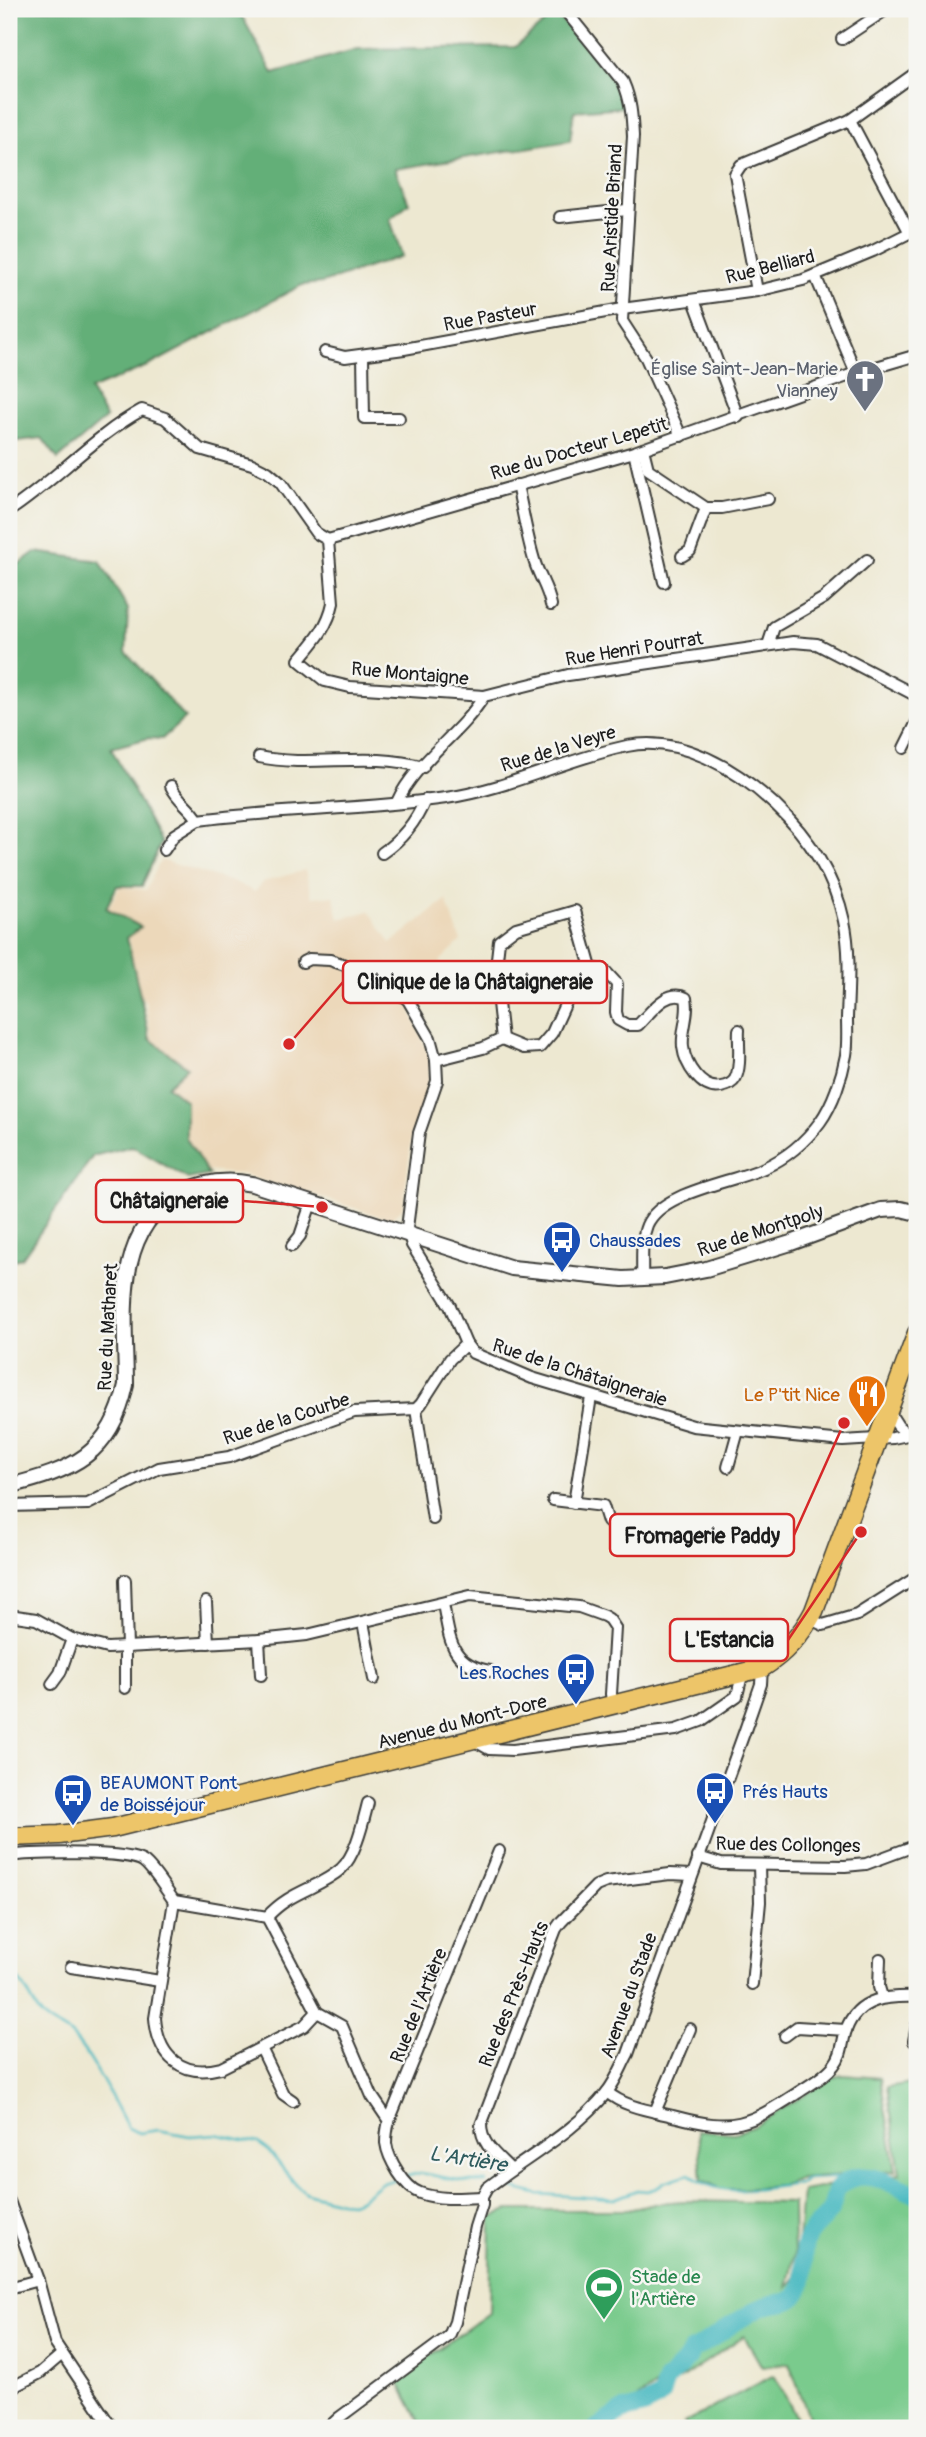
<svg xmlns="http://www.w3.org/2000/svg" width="926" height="2437" viewBox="0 0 926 2437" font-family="Pangolin,sans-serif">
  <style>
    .built { fill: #ecd8ba }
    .green { fill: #7acb8d; stroke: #4b7454; stroke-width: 2 }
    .forest { fill: #63af78; stroke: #40664a; stroke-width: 2 }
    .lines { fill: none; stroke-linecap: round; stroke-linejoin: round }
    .stream { stroke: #4ab9c1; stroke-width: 2.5 }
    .river { stroke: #4ab9c1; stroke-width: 18 }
    .minor-casing { stroke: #3b3b37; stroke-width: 14 }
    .tertiary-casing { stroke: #3b3b37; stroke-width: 18 }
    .primary-casing { stroke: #3b3b37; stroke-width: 21 }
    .minor { stroke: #fff; stroke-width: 10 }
    .tertiary { stroke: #fff; stroke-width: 14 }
    .primary { stroke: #edc569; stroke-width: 18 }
    .labels { text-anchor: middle; stroke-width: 5; stroke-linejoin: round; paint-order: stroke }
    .street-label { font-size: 19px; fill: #1c1c1c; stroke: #f6f6f2 }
    .worship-label { font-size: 19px; fill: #5b616d; stroke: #f6f6f2; text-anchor: end }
    .transit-label { font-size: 19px; fill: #164399; stroke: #f6f6f2; text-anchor: start }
    .food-label { font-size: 19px; fill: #c56008; stroke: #f6f6f2; text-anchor: end }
    .leisure-label { font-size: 19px; fill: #27864d; stroke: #f6f6f2; text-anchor: start }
    .water-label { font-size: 21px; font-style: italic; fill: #2e5b5e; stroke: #f6f6f2 }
    .leader { fill: none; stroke: #d62828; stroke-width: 2.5 }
    .callout-dot { fill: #d62828; stroke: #f6f6f2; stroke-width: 2.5 }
    .callout { fill: #f6f6f2; stroke: #d62828; stroke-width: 2.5 }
    .callout-label { font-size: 21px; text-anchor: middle; font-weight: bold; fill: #1c1c1c }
  </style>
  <rect width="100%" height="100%" fill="#f6f6f2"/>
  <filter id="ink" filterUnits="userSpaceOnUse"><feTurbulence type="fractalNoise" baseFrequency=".0143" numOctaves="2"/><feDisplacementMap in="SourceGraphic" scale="14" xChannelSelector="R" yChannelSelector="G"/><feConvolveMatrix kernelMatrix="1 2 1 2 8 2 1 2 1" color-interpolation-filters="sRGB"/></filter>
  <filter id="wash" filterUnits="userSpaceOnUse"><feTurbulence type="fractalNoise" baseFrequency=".00686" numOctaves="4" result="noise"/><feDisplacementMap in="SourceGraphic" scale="28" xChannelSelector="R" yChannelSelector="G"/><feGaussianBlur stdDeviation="1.57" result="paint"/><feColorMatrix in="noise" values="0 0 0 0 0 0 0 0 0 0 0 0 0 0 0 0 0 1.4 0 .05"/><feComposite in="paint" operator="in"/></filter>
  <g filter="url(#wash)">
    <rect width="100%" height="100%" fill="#ede8d1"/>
    <polygon class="built" points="161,860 239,884 255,892 263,882 305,870 312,897 334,896 339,919 369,911 391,943 446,900 461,941 440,961 450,994 418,1004 411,1012 430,1057 429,1078 426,1098 412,1133 403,1207 391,1220 300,1190 292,1191 243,1174 205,1171 165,1123 146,1002 138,992 129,936 108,908 120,887 146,890"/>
    <g class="green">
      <polygon points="842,2075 880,2078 896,2171 802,2178 781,2186 741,2189 722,2189 702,2180 698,2130 734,2133 753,2127 832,2078"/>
      <path d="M917,2082V2428H813L789,2363L762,2367L744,2336L679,2380L666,2375C657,2388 598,2426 582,2428C573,2430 563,2428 554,2428L550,2423L524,2428H423L397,2379L489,2313L491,2217L508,2210H628L659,2203L683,2201L793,2203L794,2255L787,2287L795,2278L802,2191L900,2174L887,2087Z"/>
      <polygon points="774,2375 802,2428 687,2428 684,2423"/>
    </g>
    <g class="forest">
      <polygon points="9,9 238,9 273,73 357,49 515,47 554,15 585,40 615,84 624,107 574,111 570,141 395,169 409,203 390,219 402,256 322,283 302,285 152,364 90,390 106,418 58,459 42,438 9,442"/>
      <polygon points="35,552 100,561 128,609 126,652 185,718 162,739 149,738 111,748 161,843 142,886 117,886 106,908 141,927 127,938 150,1039 187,1067 167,1086 186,1101 186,1138 209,1175 188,1179 132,1146 93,1156 22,1258 9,1261 9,571"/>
    </g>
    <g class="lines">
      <g class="stream">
        <path d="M9,1974C27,1982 29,2000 41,2015C50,2025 63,2027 72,2036C91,2055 115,2104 128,2128L140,2133L158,2130L190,2136L215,2134L258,2143L268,2150L297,2186L307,2193L340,2202L351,2203L360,2200L381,2183L398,2179"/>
        <polyline points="404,2177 420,2173 469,2182 486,2182"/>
        <path d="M496,2184L537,2194L614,2199L637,2190L647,2191L657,2188L664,2182L689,2174C723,2201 762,2187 801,2184L806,2179L852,2177"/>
      </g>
      <path class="river" d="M597,2428L621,2412L646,2405L658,2398L661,2395L666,2381L688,2358L692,2350C717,2338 738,2317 765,2306C776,2301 790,2306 798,2293C809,2278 799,2257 806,2241C810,2228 822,2223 829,2212C835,2205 832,2195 838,2188C859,2163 894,2185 917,2195"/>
    </g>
  </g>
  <g filter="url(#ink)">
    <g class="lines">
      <defs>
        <g id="minor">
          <path d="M564,9L623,82C631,100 632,116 633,136L622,321L646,358L681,436"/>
          <polyline points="842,39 887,9"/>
          <polyline points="850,120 910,233"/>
          <polyline points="560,217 627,210"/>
          <polyline points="815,275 856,373"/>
          <polyline points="757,291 735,174 741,165 850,120 917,72"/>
          <polyline points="694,300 738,417"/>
          <polyline points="325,352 345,357 404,349 622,309 757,291 803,280 873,251 917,229"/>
          <polyline points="363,355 364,418 399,418"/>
          <polyline points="643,449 648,469 706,508 722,508 768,499"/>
          <polyline points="634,452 664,582"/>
          <path d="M517,485C523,511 527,538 535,563C540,578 548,589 551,605"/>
          <path d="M9,511C56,480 93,437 142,410L165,418L200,449L252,464L268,472L280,482L316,533L328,540"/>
          <polyline points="328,540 634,452 856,373 917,355"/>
          <path d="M328,540L333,603C328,627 314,642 299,660L325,681L350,687L484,696"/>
          <polyline points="682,556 690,551 706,508"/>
          <polyline points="768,645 774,627 824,598 867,560"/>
          <polyline points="904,748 917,722"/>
          <path d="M259,757C313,768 370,751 423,767"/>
          <path d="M171,786C177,800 191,807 198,820"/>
          <path d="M397,802C415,762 460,735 484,696L568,675L793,642L817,644L917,696"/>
          <path d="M164,850L174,835L198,820C280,809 364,810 446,798C508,789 566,759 627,746C681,735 736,769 774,804C809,837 834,874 844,921C851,953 848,986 847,1018C847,1030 848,1043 846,1055C842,1077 833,1104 820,1122C806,1141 786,1158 764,1168C732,1183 662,1191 647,1225C640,1242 643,1260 642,1279"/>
          <path d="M382,853C401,840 416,822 425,800"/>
          <polyline points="303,962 309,959 330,960 378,976 408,1000 430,1038 436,1060 437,1081 419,1133 407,1228 412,1245 450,1306 466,1344 473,1353 532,1378 693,1426 843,1441 893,1438 917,1433"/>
          <polyline points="502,1039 495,976 499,941 516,928 575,911 591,968"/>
          <path d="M436,1060L483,1048L502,1039L524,1048L540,1047L552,1033L578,976L591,968L606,972L617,984L616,1012L618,1020L627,1025H638C651,1012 667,988 686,998C690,1015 681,1030 683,1047C685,1064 701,1091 721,1087C726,1086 732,1084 735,1079C742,1067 738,1043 739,1030"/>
          <polyline points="292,1246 300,1236 311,1203"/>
          <polyline points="416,1409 433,1519"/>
          <polyline points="889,1412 898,1426 909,1435"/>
          <polyline points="728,1467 738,1431"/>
          <polyline points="553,1500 603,1506 608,1522"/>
          <polyline points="574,1503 591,1397"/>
          <polyline points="9,1506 88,1504 159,1468 229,1457 354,1412 416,1409 421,1404 450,1359 466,1344"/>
          <polyline points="125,1580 127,1648"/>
          <polyline points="206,1602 208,1643"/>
          <path d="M443,1604C450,1638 449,1664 490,1671"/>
          <polyline points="9,1615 36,1619 72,1639 60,1673 52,1684"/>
          <polyline points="810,1619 823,1625 857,1615 917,1577"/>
          <polyline points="363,1622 374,1679"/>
          <polyline points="72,1639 107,1648 259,1640 307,1635 470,1596 579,1607 604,1616 609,1619 615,1628 611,1694 613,1706"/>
          <polyline points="259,1640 261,1675"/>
          <polyline points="125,1648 125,1688"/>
          <polyline points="473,1740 489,1749 513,1750 676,1730 701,1721 737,1696 742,1675"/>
          <path d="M9,1856C30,1853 130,1850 144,1862C154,1870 166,1890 174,1901L267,1917L317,2012L342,2026L372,2096L389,2121"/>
          <polyline points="698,1857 721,1864 845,1866 866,1864 917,1845"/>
          <path d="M174,1901L155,2018C158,2057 182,2078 221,2068L304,2026L317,2012"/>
          <path d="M267,1917C290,1891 318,1889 341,1869C356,1855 363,1822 368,1803"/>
          <polyline points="880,1959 879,1987 882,1997"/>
          <polyline points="71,1967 160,1981"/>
          <polyline points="752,1984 760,1902 759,1865"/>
          <polyline points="785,2036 797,2027 846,2030"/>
          <polyline points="914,2041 917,2025"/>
          <polyline points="261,2048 283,2094 293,2101"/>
          <path d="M607,2092C625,2108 654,2111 677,2117C734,2132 748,2125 796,2094C809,2085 825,2077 834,2065C843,2054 842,2042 846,2030C858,1997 888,1996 917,1997"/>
          <polyline points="655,2112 690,2029"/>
          <path d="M511,2170C498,2156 481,2145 481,2125L556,1929L561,1922L596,1886L606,1882L670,1874L691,1875"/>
          <path d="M482,2197C462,2198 438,2200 420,2193C405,2188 388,2159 386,2143C386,2136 387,2129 389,2121L499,1851"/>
          <polyline points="9,2201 38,2280 55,2343 112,2428"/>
          <polyline points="9,2288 38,2280"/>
          <polyline points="9,2389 40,2373 61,2355"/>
          <path d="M328,2428L340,2417L449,2336L455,2322L475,2227L482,2205V2197L487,2188C527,2157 575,2132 607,2092C616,2081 621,2067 628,2054L744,1733L761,1684L762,1668"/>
        </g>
        <path id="tertiary" d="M9,1486C72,1470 111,1455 126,1385C126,1320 111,1232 179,1194C202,1182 227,1179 252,1184L512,1268L623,1279L665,1277L706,1269L791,1243L881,1210L901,1209L917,1213"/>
        <path id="primary" d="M9,1837L59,1835L113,1828L762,1668C784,1654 802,1634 814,1611L917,1333"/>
      </defs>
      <use href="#minor" class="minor-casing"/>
      <use href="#tertiary" class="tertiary-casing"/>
      <use href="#primary" class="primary-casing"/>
      <use href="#minor" class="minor"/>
      <use href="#tertiary" class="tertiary"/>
      <use href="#primary" class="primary"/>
    </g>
  </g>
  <defs>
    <symbol id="church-pin" viewBox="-11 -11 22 30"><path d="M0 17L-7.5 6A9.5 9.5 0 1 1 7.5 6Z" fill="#6b7280" stroke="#f6f6f2"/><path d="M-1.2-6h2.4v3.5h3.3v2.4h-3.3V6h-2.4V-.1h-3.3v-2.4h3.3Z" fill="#fff"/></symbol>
    <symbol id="bus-pin" viewBox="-11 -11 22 30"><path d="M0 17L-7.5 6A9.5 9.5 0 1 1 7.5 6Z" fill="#1a4fb4" stroke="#f6f6f2"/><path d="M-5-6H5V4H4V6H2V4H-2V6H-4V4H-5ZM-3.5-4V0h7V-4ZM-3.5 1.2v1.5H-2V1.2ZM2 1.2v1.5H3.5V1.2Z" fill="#fff"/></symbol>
    <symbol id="restaurant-pin" viewBox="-11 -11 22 30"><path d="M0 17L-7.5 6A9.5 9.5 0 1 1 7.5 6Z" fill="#e8710a" stroke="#f6f6f2"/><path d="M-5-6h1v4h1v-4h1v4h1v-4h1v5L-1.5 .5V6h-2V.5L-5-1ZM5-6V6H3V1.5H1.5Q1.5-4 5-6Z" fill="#fff"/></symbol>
    <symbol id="stadium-pin" viewBox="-11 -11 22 30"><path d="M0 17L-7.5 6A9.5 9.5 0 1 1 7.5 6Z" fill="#2e9e5b" stroke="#f6f6f2"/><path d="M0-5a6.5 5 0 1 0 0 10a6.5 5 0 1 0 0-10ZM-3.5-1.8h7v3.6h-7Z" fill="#fff"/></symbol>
  </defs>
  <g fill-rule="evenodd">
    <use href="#church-pin" x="843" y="357" width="44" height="60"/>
    <use href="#bus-pin" x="540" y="1218" width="44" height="60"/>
    <use href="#restaurant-pin" x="845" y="1372" width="44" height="60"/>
    <use href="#bus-pin" x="554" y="1650" width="44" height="60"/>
    <use href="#bus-pin" x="693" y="1769" width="44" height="60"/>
    <use href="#bus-pin" x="51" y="1771" width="44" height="60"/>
    <use href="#stadium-pin" x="582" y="2265" width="44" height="60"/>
  </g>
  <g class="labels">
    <g class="street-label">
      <text transform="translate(611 218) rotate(-87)" y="7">Rue Aristide Briand</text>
      <text transform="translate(770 266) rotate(-14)" y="7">Rue Belliard</text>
      <text transform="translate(490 316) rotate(-10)" y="7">Rue Pasteur</text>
      <text transform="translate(579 448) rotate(-16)" y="7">Rue du Docteur Lepetit</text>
      <text transform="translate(634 648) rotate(-9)" y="7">Rue Henri Pourrat</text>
      <text transform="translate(410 673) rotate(5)" y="7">Rue Montaigne</text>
      <text transform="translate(558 748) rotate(-17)" y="7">Rue de la Veyre</text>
      <text transform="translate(760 1230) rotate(-18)" y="7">Rue de Montpoly</text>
      <text transform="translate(107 1327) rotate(-87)" y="7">Rue du Matharet</text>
      <text transform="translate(580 1372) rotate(18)" y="7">Rue de la Châtaigneraie</text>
      <text transform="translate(286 1418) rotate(-18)" y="7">Rue de la Courbe</text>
      <text transform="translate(462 1721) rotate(-14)" y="7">Avenue du Mont-Dore</text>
      <text transform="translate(788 1844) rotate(1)" y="7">Rue des Collonges</text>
      <text transform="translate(513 1994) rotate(-68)" y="7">Rue des Près-Hauts</text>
      <text transform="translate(628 1995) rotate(-70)" y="7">Avenue du Stade</text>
      <text transform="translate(418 2005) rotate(-68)" y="7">Rue de l'Artière</text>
    </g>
    <g class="worship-label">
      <text x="838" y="375">Église Saint-Jean-Marie<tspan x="838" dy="22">Vianney</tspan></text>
    </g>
    <g class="transit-label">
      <text x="589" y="1247">Chaussades</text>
      <text x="549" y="1679" text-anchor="end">Les Roches</text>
      <text x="100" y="1789">BEAUMONT Pont<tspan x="100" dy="22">de Boisséjour</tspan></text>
      <text x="742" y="1798">Prés Hauts</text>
    </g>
    <g class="food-label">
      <text x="840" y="1401">Le P'tit Nice</text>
    </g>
    <g class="leisure-label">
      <text x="631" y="2283">Stade de<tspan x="631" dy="22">l'Artière</tspan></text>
    </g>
    <g class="water-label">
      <text transform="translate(468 2159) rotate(9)" y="7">L'Artière</text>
    </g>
  </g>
  <path class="leader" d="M289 1044L343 982M322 1207L243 1201M844 1423L794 1535M861 1532L788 1640"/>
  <g class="callout-dot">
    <circle cx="289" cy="1044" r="7"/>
    <circle cx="322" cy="1207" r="7"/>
    <circle cx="844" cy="1423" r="7"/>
    <circle cx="861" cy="1532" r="7"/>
  </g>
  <g class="callout">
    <rect x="343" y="961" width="264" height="42" rx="7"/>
    <rect x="96" y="1180" width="147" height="42" rx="7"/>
    <rect x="610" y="1514" width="184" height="42" rx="7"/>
    <rect x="670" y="1619" width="118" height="42" rx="7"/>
  </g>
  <g class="callout-label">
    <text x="475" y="989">Clinique de la Châtaigneraie</text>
    <text x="169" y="1208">Châtaigneraie</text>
    <text x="702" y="1543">Fromagerie Paddy</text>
    <text x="729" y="1647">L'Estancia</text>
  </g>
  <rect width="926" height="2437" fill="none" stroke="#f6f6f2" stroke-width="35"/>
</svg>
